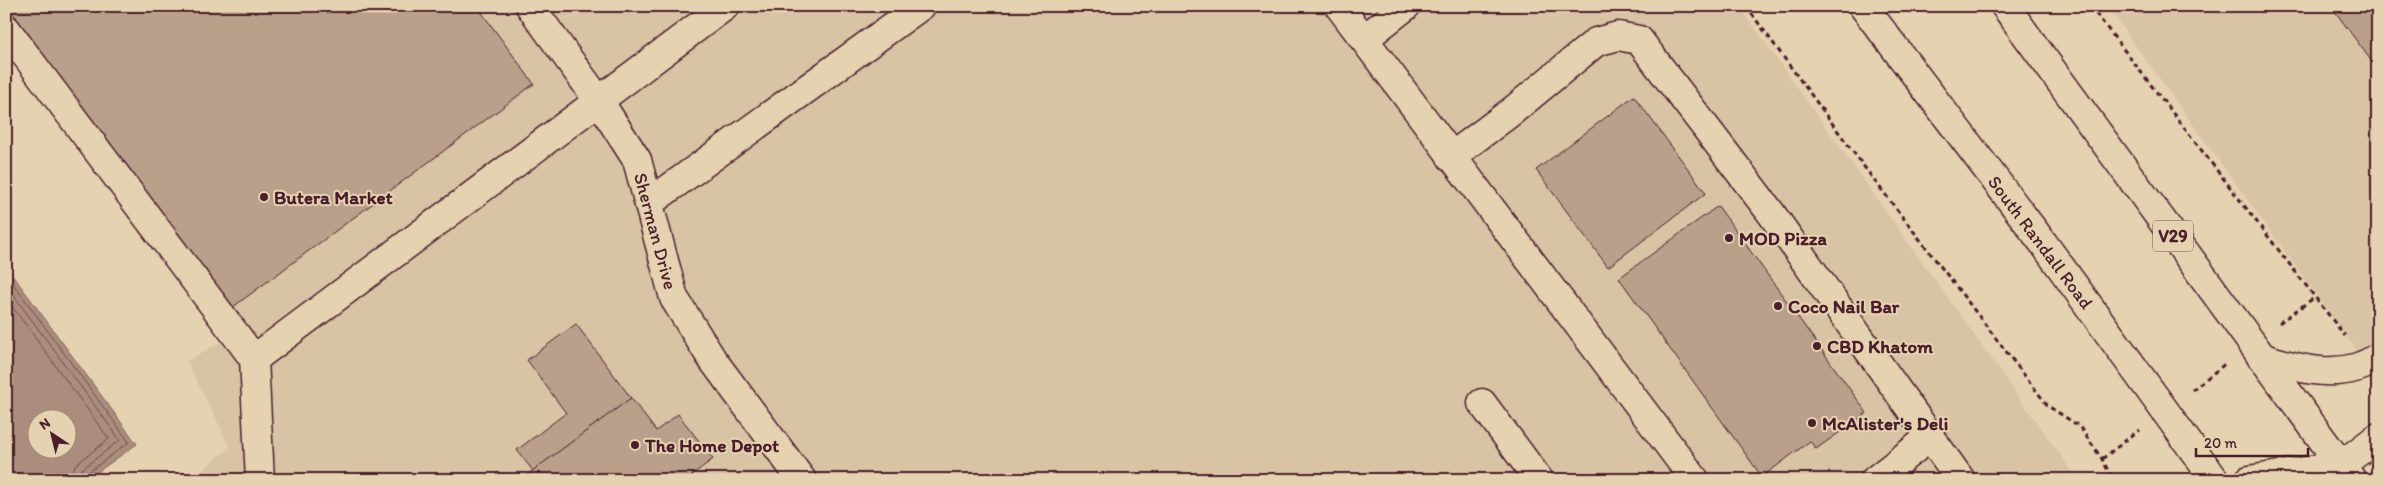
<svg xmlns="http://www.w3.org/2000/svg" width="2384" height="486" viewBox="0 0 2384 486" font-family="Itim,sans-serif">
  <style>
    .built { fill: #d8c3a5 }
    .water { fill: #aa8d7d; stroke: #84615c; fill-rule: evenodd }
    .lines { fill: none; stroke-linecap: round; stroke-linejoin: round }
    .shore { stroke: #704b4c; stroke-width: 1 }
    .building { fill: #baa08b; stroke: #4a1f2b }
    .minor-casing { stroke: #4a1f2b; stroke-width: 31 }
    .major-casing { stroke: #4a1f2b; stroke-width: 31 }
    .path { stroke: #4a1f2b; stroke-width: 3; stroke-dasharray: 5 4; stroke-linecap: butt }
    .minor { stroke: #e5d2b0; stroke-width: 28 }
    .major { stroke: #e5d2b0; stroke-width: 28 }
    .poi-dot { fill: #4a1f2b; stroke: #e5d2b0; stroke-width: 2 }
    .labels { text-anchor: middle; stroke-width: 4; stroke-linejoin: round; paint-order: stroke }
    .shield { fill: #e5d2b0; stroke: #785553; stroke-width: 1 }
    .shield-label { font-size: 18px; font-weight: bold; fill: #4a1f2b }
    .poi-label { font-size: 19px; font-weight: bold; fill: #4a1f2b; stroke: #e5d2b0; text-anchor: start }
    .street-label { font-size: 19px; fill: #4a1f2b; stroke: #e5d2b0 }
  </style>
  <rect width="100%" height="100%" fill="#e5d2b0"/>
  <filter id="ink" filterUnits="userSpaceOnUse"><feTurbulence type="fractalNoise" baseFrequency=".02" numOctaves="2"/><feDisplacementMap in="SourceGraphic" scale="10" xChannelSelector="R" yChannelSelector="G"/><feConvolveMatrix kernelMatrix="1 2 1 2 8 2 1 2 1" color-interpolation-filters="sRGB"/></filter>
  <g filter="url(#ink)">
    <g class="built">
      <polygon points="6,6 1739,6 2078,480 191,480 230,447 187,361 240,331 6,12"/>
      <polygon points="2107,6 2378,6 2378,380"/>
    </g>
    <path class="water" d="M6,266L137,444L86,480H6ZM38,418H68V448H38Z"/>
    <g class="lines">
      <g class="shore">
        <polyline points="6,274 129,442 86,474 84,480"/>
        <polyline points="6,285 120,440 82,469 78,480"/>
        <polyline points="6,298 109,439 75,465 70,480"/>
      </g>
    </g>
    <g class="building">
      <polygon points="8,6 477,6 534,84 229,310"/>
      <polygon points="2339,6 2378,6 2378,70 2334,10"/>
      <polygon points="1634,96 1706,193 1608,267 1536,170"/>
      <polygon points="1718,206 1867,413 1816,449 1810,441 1762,477 1619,278"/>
      <polygon points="576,324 631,398 533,471 517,450 566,413 527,360"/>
      <polygon points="631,398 656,431 678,414 713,459 692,475 694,480 520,480"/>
    </g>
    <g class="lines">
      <defs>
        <g id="minor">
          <polyline points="530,6 599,101 637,160 674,298 712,359 802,480"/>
          <polyline points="1339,6 1695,480"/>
          <polyline points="6,29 254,359 260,480"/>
          <polyline points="1364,39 1406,6"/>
          <polyline points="1451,157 1511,112 1596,42 1618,36 1639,40 1771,213 1961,480"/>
          <polyline points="649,203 921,6"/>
          <path d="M2261,357C2298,369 2343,382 2378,357"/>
          <polyline points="254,359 725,6"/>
          <polyline points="1482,403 1539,480"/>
          <polyline points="1875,480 1930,437"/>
          <polyline points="2249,480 2341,465 2378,437"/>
        </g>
        <g id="major">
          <polyline points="1863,6 2044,244 2215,480"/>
          <polyline points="2005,6 2352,480"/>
        </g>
      </defs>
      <use href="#minor" class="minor-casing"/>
      <use href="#major" class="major-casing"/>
      <g class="path">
        <polyline points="1746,6 1868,172 2048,406 2079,426 2102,459 2113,480"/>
        <polyline points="2090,6 2345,336"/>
        <polyline points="2279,323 2315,297"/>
        <polyline points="2192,390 2226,363"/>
        <polyline points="2102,459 2139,430"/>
      </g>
      <use href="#minor" class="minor"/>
      <use href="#major" class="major"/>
    </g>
  </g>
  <g class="poi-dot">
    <circle cx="264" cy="197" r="5"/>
    <circle cx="1729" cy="238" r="5"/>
    <circle cx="1778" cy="306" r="5"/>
    <circle cx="1817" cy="346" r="5"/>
    <circle cx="1812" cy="423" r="5"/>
    <circle cx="635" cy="445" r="5"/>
  </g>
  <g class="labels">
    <rect class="shield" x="2153" y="220.5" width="40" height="31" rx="4"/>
    <g class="shield-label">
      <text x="2173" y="242">V29</text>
    </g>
    <g class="poi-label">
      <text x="274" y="204">Butera Market</text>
      <text x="1739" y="245">MOD Pizza</text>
      <text x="1788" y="313">Coco Nail Bar</text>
      <text x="1827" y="353">CBD Khatom</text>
      <text x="1822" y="430">McAlister's Deli</text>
      <text x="645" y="452">The Home Depot</text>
    </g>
    <g class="street-label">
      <text transform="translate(656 231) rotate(75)" y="7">Sherman Drive</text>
      <text transform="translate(2041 242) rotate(53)" y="7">South Randall Road</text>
    </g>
  </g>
  <rect width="2384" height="486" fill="none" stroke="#e5d2b0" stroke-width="25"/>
  <rect x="12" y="12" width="2359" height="461" fill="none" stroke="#4a1f2b" stroke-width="2" filter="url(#ink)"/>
  <g transform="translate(52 434) rotate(325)"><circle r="24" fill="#e5d2b0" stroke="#a78a7b"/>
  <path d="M0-4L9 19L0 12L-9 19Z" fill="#4a1f2b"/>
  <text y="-8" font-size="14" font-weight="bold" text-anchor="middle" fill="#4a1f2b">N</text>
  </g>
  <path d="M2196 448v8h112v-8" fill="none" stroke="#4a1f2b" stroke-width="2.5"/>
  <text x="2204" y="448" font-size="15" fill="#4a1f2b" stroke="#e5d2b0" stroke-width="4" paint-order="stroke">20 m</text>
</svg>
